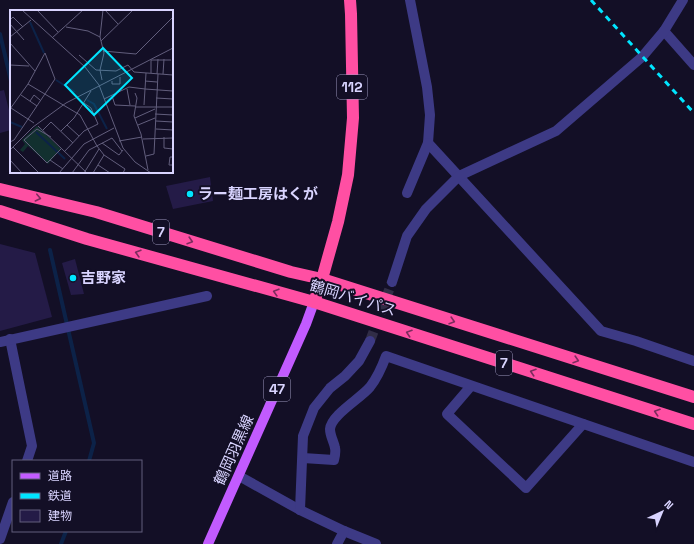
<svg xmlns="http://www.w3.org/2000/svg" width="694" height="544" viewBox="0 0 694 544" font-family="'Space Grotesk','Noto Sans JP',sans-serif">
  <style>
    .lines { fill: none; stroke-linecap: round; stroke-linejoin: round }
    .stream { stroke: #0c2248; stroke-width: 4 }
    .building { fill: #241b47 }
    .minor-tunnel { stroke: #312d47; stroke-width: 10; stroke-dasharray: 10 5; stroke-linecap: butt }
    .minor { stroke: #3d3a85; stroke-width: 10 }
    .major { stroke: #c25bff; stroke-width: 10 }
    .highway { stroke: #ff4fa3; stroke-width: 12 }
    .rail { stroke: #00e5ff; stroke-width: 3; stroke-dasharray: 6 5; stroke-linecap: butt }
    .oneway { stroke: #7d2c5e }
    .poi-dot { fill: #00e5ff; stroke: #130f26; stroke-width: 1.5 }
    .labels { text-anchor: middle; stroke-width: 4; stroke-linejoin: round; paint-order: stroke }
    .shield { fill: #130f26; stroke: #9e99be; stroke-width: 1 }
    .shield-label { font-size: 14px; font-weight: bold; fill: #d9d4ff }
    .poi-label { font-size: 15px; font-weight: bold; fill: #d9d4ff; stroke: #130f26; text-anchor: start }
    .street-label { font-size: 15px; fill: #d9d4ff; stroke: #130f26 }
    .inset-river { fill: none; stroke: #0c2248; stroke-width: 2 }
    .inset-road { fill: none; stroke: #625e7d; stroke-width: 1 }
    .view { fill: #00e5ff; fill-opacity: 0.15; stroke: #00e5ff; stroke-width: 2 }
    .inset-edge { fill: none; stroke: #d9d4ff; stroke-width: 2 }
  </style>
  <rect width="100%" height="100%" fill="#130f26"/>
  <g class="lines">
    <g class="stream">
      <polyline points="0,34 11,81"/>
      <polyline points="50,250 94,443 89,461"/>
      <polyline points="61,544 66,531"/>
    </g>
  </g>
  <g class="building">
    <polygon points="4,90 11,118 11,130 0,133 0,91"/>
    <polygon points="210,177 213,201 173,209 166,186"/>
    <polygon points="0,244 35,253 52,317 0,331"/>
    <polygon points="75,259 84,294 71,295 62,263"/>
  </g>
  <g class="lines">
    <polyline class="minor-tunnel" points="370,341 392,282"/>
    <g class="minor">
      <polyline points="410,0 427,87 430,115 428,143 601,331 636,341 694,361"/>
      <polyline points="664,31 694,65"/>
      <polyline points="407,193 428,143"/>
      <polyline points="392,282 407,236 426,209 459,176 556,131 642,57 664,31 683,0"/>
      <polyline points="10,339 32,446 27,461"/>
      <polyline points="0,342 207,296"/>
      <polyline points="471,386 447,414 526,488 583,424"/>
      <path d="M303,458L334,460C335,456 336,452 335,448C334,442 330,436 330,429C331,415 361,398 370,387C377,378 382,367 386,356L694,462"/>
      <polyline points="239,476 300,510 344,531 376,544"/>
      <polyline points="300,510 303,436 314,408 330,388 345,376 359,361 370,341"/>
      <polyline points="0,539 13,502"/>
      <polyline points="337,544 344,531"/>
    </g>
    <polyline class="major" points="208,544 306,324 314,302"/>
    <g class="highway">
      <polyline points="0,189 96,212 291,272 322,279 694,397"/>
      <polyline points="0,211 87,239 314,302 694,424"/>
      <polyline points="314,302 322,279 338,222 348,175 353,118 351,14 350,0"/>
    </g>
    <polyline class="rail" points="591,0 694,113"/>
  </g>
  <defs><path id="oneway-chevron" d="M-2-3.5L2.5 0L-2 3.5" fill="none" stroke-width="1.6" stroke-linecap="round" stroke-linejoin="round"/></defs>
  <g class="oneway">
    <use href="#oneway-chevron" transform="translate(38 198) rotate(13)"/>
    <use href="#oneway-chevron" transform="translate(190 241) rotate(17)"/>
    <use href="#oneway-chevron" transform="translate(138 253) rotate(-164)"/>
    <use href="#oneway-chevron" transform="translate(276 292) rotate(-164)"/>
    <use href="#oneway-chevron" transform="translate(452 321) rotate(17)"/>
    <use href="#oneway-chevron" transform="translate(409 333) rotate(-162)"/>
    <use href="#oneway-chevron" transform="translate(576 360) rotate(17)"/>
    <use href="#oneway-chevron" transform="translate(533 372) rotate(-162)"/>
    <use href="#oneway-chevron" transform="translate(657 412) rotate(-162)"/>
  </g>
  <g class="poi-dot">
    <circle cx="190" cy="194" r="4"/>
    <circle cx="73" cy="278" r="4"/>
  </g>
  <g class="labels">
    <g class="shield">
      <rect x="337" y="75" width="30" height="24" rx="3"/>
      <rect x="153" y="220" width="16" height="24" rx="3"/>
      <rect x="496" y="351" width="16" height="24" rx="3"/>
      <rect x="264" y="377" width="26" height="24" rx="3"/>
    </g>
    <g class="shield-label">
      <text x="352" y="92">112</text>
      <text x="161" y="237">7</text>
      <text x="504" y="368">7</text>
      <text x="277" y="394">47</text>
    </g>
    <g class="poi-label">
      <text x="198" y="199">ラー麺工房はくが</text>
      <text x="81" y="283">吉野家</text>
    </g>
    <g class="street-label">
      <text transform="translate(353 298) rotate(17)" y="5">鶴岡バイパス</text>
      <text transform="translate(234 450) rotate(-66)" y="5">鶴岡羽黒線</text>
    </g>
  </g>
  <g transform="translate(10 10)">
    <rect width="163" height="163" fill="#130f26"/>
    <path d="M27,116L51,139L38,154L18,136L13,142L10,140L15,134L12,130Z" fill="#12302f"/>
    <path class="inset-river" d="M20,12L34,43M46,70L65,82M77,90L84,94L97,119M0,112L12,117M26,122L55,149"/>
    <path class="inset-road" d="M12,0L75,57L89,75M27,0L48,22M95,0L108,14M0,10L3,7L13,17M0,14L14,30M56,17L78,21L90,27M0,27L21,10M42,28L73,0M91,31L123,0M0,33L25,61M93,41L126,44L163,7M69,45L86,60L106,61L118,55L124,62L163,65M0,55L19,56M141,63V50H161M147,64L148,49M153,64L154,49M92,70L90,60L94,43L90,27L93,0M102,71V74H110V67M135,71L147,72M18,74L70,105L87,136L94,145L115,159L113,163M89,75L113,138L125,152L141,163M117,79L120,95M135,79L163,81M125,83L127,88L124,106L131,124L138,160M11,85L27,96M102,86L105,95L125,96M146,88L163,89M94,89L119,77L135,79M20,91L24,85L30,90M134,95L136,63M125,97H163M1,98L24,113M0,99L18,74L35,43M145,104L163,105M125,108L145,99M146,111L163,112M57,115L69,126M128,115L145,108M28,116L77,163M146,119L163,120M33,120L41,112L63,133M51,121L64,108L81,81M41,127L27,119L14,130L37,153L51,139M154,127V138L163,139M133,129L163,128M109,131L132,127M0,132L4,130L45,69L35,43M92,133L109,145L113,140M3,137L29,163M0,140L23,117L56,93L163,38M54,142L74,121L88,114L81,98L74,93M136,146L144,144L148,64M163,147H160L159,155H163M0,150L12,163M40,150L53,159M88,155L100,163M49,163L74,134L104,118M62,163L79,140L102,128L112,141M74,163L89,139M83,163L94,145"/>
    <path class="view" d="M93,38L122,68L84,105L55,75Z"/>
    <rect width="163" height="163" class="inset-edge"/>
  </g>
  <rect x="12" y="460" width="130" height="72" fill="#130f26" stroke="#625e7d"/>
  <rect x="20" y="473" width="20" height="6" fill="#c25bff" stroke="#625e7d"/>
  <text x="48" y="480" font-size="12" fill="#d9d4ff">道路</text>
  <rect x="20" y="493" width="20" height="6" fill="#00e5ff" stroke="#625e7d"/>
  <text x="48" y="500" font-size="12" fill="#d9d4ff">鉄道</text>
  <rect x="20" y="510" width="20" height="12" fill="#241b47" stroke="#625e7d"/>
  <text x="48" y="520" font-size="12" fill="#d9d4ff">建物</text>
  <g transform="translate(662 512) rotate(44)" stroke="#130f26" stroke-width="3" paint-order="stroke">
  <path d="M0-3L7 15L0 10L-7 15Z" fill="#d9d4ff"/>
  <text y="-6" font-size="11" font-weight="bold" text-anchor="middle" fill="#d9d4ff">N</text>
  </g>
</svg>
